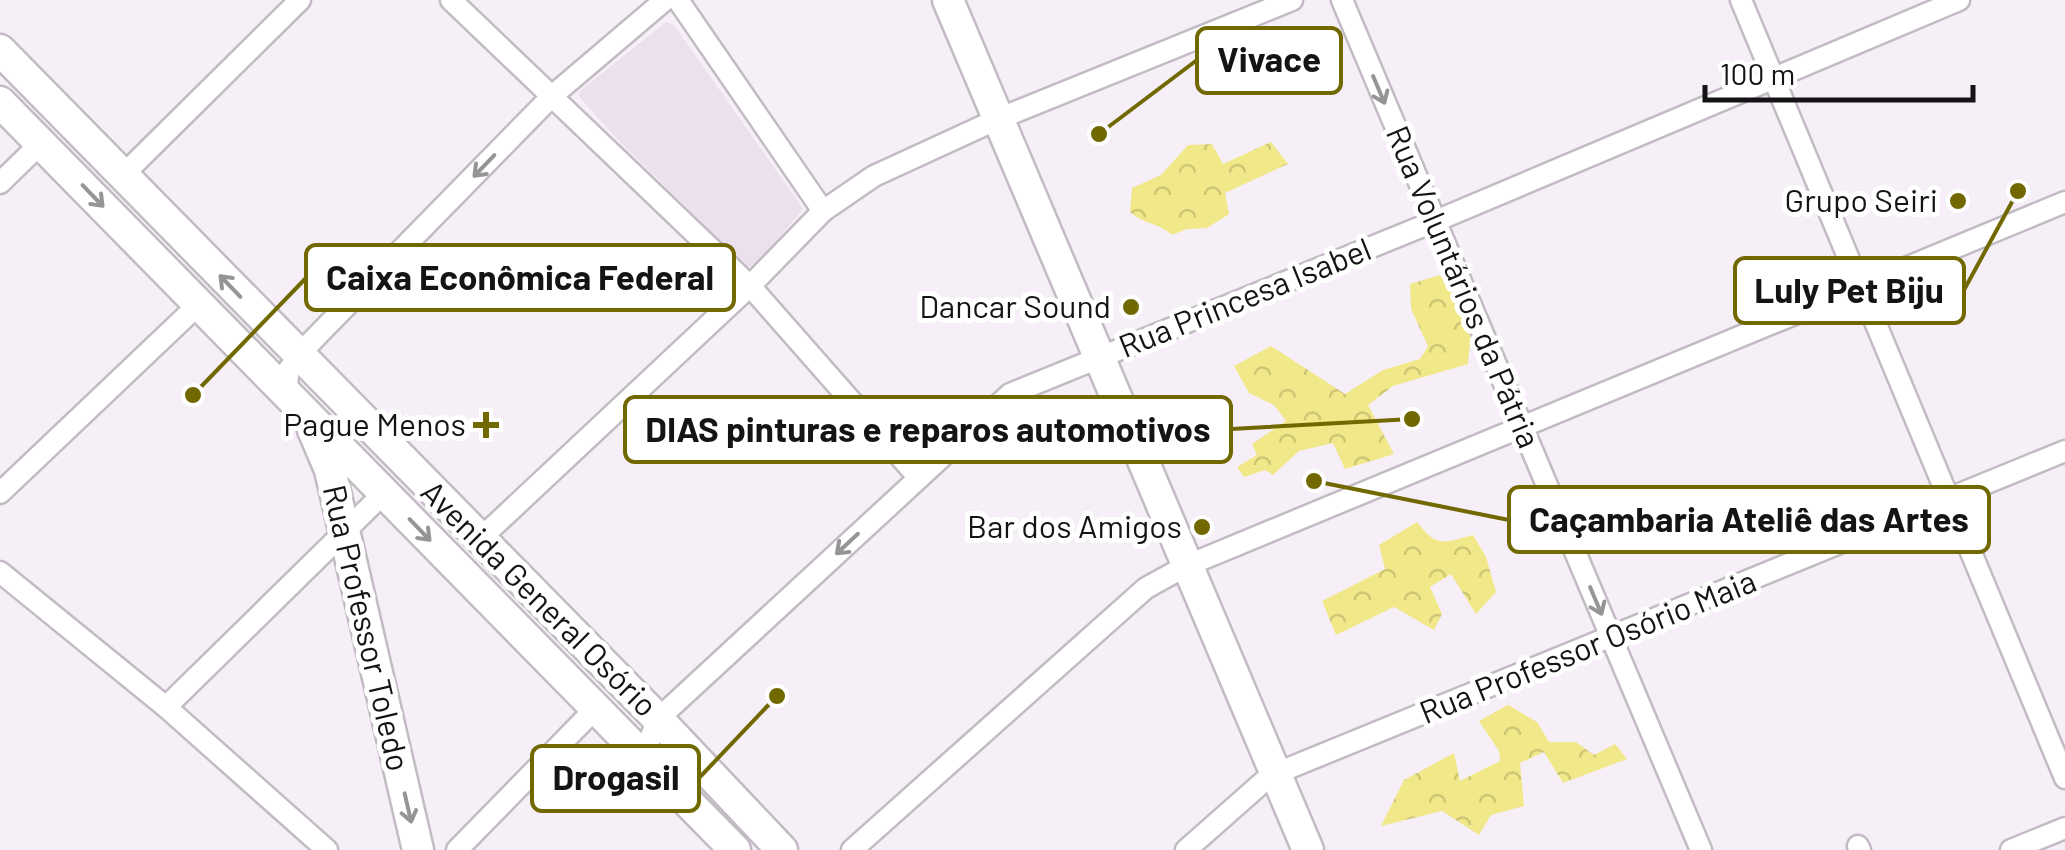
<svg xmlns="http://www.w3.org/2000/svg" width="2065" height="850" viewBox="0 0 2065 850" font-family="Barlow,sans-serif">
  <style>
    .built { fill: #ede0ee }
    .forest { fill: url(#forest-crowns) }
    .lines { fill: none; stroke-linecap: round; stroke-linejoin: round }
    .street-casing { stroke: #c2bbc3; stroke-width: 25 }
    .secondary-casing { stroke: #c2bbc3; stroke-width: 35 }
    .street { stroke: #fff; stroke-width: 20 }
    .secondary { stroke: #fff; stroke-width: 30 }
    .oneway { stroke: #969596 }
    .poi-dot { fill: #716800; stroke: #fff; stroke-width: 4 }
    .labels { text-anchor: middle; stroke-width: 10; stroke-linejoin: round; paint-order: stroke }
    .poi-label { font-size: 32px; fill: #151315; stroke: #fff; text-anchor: end }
    .street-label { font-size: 32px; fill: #151315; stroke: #fff }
    .leader { fill: none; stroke: #716800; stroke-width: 4 }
    .callout-dot { fill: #716800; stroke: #fff; stroke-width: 4 }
    .callout { fill: #fff; stroke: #716800; stroke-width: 4 }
    .callout-label { font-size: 35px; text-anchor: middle; font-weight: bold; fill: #151315 }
  </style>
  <defs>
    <pattern id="forest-crowns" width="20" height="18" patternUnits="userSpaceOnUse" patternTransform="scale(2.5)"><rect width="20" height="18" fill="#f1e889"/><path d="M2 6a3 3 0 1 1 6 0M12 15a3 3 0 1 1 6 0" fill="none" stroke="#cec675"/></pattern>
  </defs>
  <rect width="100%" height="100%" fill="#f6eff7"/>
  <polygon class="built" points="666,22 674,25 803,209 755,267 746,266 622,144 579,97 580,91"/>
  <g class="forest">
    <path d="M1271,142L1288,164L1225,193L1229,214L1207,228L1187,229L1172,235C1159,223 1143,224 1130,212L1132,188L1161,175L1188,145L1212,144L1223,164Z"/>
    <polygon points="1440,275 1473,313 1468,364 1393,386 1368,405 1394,454 1345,469 1333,443 1299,451 1273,475 1265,470 1244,477 1237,467 1257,455 1252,444 1286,421 1274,405 1249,393 1234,366 1271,346 1345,394 1383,370 1420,359 1428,346 1411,309 1410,284"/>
    <path d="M1417,522C1437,548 1443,543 1473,535L1486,557L1496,592L1476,614L1451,574L1430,587L1442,614L1434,630L1394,607L1336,635L1322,601L1385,569L1379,545Z"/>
    <polygon points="1508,705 1537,722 1549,742 1576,742 1594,755 1615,744 1627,759 1563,783 1544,752 1520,763 1524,806 1491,815 1479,835 1442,811 1381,826 1404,780 1454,753 1460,781 1500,761 1499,751 1479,721"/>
  </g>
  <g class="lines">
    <defs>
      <g id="street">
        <polyline points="451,0 750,286 918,477"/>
        <polyline points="678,0 823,211"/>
        <polyline points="1342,0 1701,850"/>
        <polyline points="1741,0 2065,778"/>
        <polyline points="123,175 300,0"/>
        <polyline points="0,183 41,143"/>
        <polyline points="286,392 289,369 311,342 552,96 665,0"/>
        <polyline points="0,493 198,305"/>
        <polyline points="480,539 750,286 823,211 874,176 998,119 1292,0"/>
        <polyline points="0,572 166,707 327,850"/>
        <polyline points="166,707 384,493"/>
        <polyline points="643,756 658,719 1010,394 1438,220 1959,0"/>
        <polyline points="1858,846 1860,850"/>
        <polyline points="457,850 595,709"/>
        <polyline points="852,850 1146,588 1186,566 2065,202"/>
        <polyline points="1186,850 1263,782 1277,773 2065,451"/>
        <polyline points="2011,850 2065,828"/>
      </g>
      <g id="secondary">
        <polyline points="948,0 1308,850"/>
        <polyline points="0,50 658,719 782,850"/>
        <polyline points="0,102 735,850"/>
        <polyline points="313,430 330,470 418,850"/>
      </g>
    </defs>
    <use href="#street" class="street-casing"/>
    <use href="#secondary" class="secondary-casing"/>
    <use href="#street" class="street"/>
    <use href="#secondary" class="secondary"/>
  </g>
  <defs><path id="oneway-shaft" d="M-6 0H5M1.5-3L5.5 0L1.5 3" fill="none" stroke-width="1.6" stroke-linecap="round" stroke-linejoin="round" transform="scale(2.5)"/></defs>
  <g class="oneway">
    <use href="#oneway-shaft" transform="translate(1379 90) rotate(67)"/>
    <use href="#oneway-shaft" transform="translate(484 166) rotate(134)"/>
    <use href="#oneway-shaft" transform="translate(93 196) rotate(46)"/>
    <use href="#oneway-shaft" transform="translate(230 286) rotate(-134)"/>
    <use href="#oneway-shaft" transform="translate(420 530) rotate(46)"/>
    <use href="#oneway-shaft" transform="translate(847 544) rotate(137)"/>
    <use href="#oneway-shaft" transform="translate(1596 601) rotate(67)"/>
    <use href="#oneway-shaft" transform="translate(408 808) rotate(77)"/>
  </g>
  <g class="poi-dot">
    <circle cx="1958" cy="201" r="10"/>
    <circle cx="1131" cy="307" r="10"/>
    <path d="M481 410h10v10h10v10h-10v10h-10v-10h-10v-10h10z"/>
    <circle cx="1202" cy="527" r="10"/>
  </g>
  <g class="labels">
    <g class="poi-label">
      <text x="1938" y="212">Grupo Seiri</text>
      <text x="1111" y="318">Dancar Sound</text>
      <text x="466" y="436">Pague Menos</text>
      <text x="1182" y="538">Bar dos Amigos</text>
    </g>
    <g class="street-label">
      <text transform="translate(1463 287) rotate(67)" y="11">Rua Voluntários da Pátria</text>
      <text transform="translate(1245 298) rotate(-22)" y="11">Rua Princesa Isabel</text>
      <text transform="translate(539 599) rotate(45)" y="11">Avenida General Osório</text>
      <text transform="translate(366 628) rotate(77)" y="11">Rua Professor Toledo</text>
      <text transform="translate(1588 647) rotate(-22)" y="11">Rua Professor Osório Maia</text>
    </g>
  </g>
  <path class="leader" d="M1099 134L1197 60M193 395L306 278M2018 191L1964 290M1412 419L1231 429M1314 481L1509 520M777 696L699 778"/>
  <g class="callout-dot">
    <circle cx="1099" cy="134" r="10"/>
    <circle cx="193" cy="395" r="10"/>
    <circle cx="2018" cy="191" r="10"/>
    <circle cx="1412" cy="419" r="10"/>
    <circle cx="1314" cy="481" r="10"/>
    <circle cx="777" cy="696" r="10"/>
  </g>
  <g class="callout">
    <rect x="1197" y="28" width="144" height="65" rx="10"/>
    <rect x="306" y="245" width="428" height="65" rx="10"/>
    <rect x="1735" y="258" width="229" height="65" rx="10"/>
    <rect x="625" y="397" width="606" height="65" rx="10"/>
    <rect x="1509" y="487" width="480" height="65" rx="10"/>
    <rect x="532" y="746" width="167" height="65" rx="10"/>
  </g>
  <g class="callout-label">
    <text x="1269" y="72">Vivace</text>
    <text x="520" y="290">Caixa Econômica Federal</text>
    <text x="1849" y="303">Luly Pet Biju</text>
    <text x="928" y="442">DIAS pinturas e reparos automotivos</text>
    <text x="1749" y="532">Caçambaria Ateliê das Artes</text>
    <text x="616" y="790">Drogasil</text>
  </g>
  <path d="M1705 85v15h268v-15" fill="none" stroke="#151315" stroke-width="5"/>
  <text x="1720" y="85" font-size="30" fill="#151315" stroke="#ffffff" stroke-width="8" paint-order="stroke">100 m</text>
</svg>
